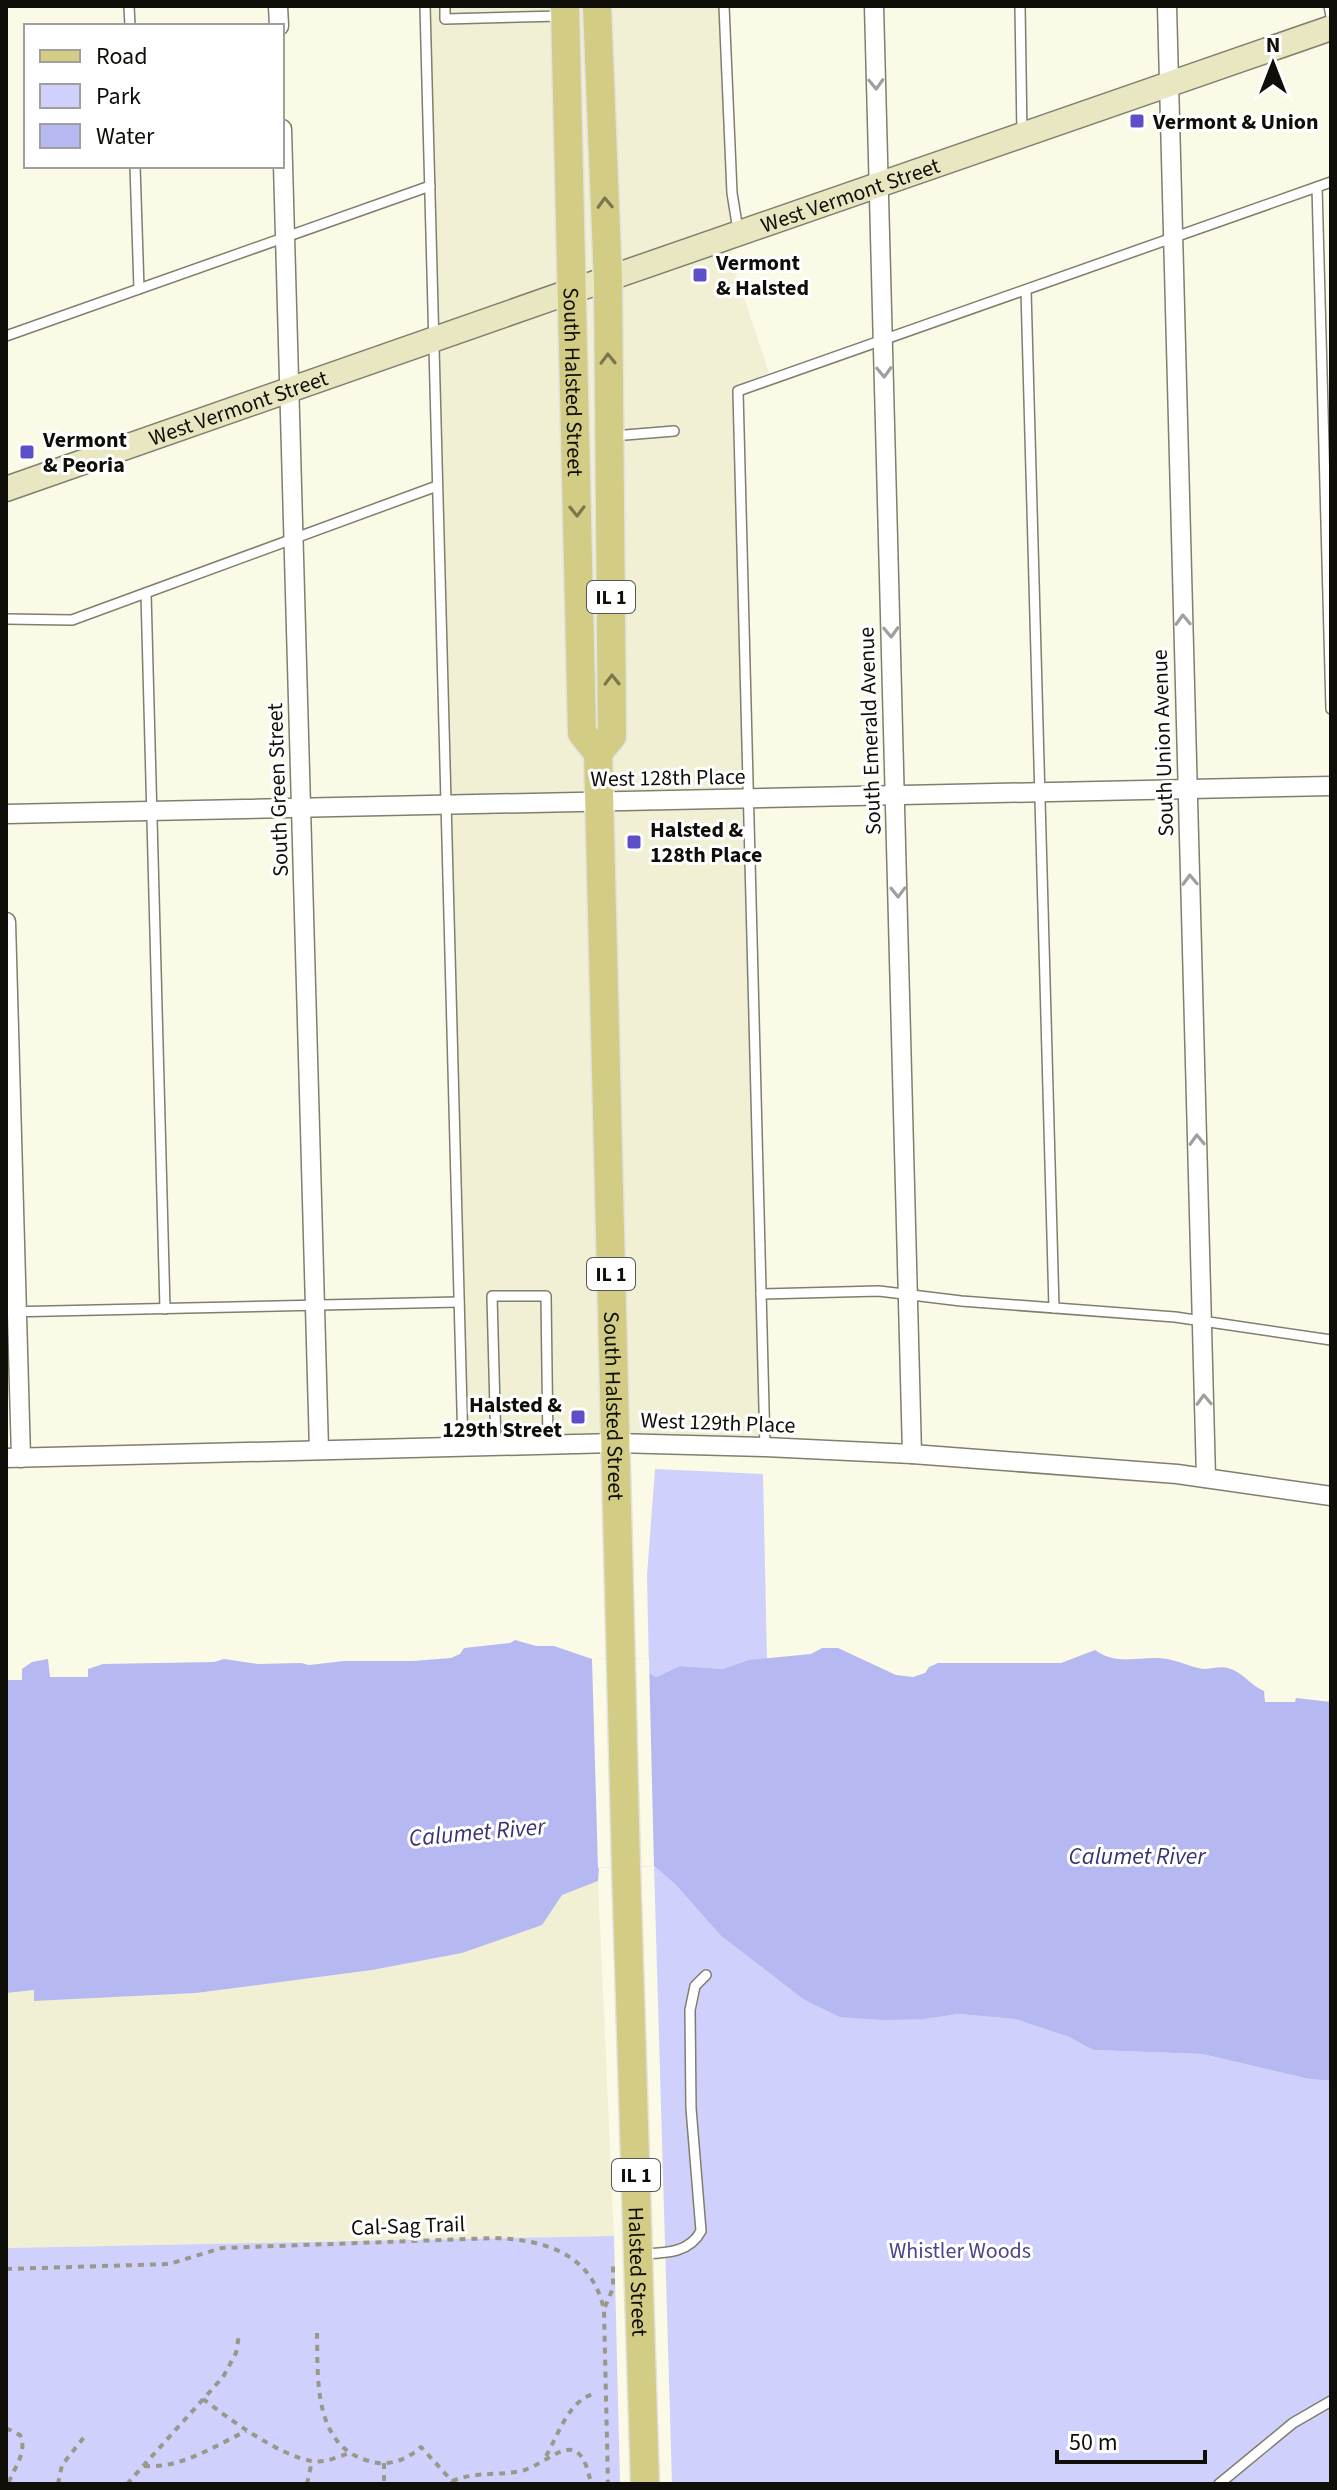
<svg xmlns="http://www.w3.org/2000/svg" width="1337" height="2490" viewBox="0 0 1337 2490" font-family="'Source Sans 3',sans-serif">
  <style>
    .built { fill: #f1efd4 }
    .green { fill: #cfd0fb }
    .water { fill: #b6b8f1 }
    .pier { fill: #fbfae7 }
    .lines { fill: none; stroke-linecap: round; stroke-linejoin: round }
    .lane-casing { stroke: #807e6d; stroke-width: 12 }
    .street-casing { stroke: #807e6d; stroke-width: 21 }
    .secondary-casing { stroke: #807e6d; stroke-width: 27 }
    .primary-casing { stroke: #e2e2e1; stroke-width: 31 }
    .path { stroke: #99988b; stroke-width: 4; stroke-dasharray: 6 6; stroke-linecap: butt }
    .lane { stroke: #fff; stroke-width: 9 }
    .street { stroke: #fff; stroke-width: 18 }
    .secondary { stroke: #e9e6c2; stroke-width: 24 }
    .primary { stroke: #d3cc85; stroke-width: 28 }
    .oneway { stroke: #9f9f9c }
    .oneway2 { stroke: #7b764d }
    .poi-dot { fill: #5d4fc7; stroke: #fff; stroke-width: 3 }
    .labels { text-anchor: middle; stroke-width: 6; stroke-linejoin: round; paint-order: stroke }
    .shield { fill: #fff; stroke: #575652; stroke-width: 2 }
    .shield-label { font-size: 20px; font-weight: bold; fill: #0f0e08 }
    .poi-label { font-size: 22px; font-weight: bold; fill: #0f0e08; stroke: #fff; text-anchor: start }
    .street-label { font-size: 22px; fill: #0f0e08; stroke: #fff }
    .park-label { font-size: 22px; fill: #4a468b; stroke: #fff }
    .water-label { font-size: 24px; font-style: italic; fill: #383275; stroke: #fff }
  </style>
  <rect width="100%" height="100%" fill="#fbfae7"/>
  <g class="built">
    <polygon points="425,6 724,6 732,262 769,373 735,386 762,1445 468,1443"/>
    <polygon points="598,1881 614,2236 6,2248 6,1993 34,1990 34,2001 196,1993 372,1970 462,1953 541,1925 562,1895"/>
  </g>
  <g class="green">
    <polygon points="655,1469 763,1474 767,1659 748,1660 723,1669 680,1666 656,1677 649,1673 647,1575"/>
    <polygon points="654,1866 675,1884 721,1936 803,1999 925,2019 959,2014 1016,2019 1069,2037 1093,2050 1202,2054 1309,2079 1331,2081 1331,2484 672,2484"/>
    <polygon points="614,2236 620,2484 6,2484 6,2248"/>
  </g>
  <path class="water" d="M515,1640L536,1646H554L592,1659L649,1658V1673L656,1677L680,1666L723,1669L748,1660L811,1654L822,1648H838L896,1675L913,1677L925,1673L929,1667L938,1663H1061L1095,1650C1118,1667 1141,1655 1167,1659C1179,1661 1191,1667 1203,1669C1212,1669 1220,1666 1228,1668C1243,1672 1250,1685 1264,1691L1265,1702H1295L1296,1698L1331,1702V2081L1309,2079L1202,2054L1093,2050L1069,2037L1015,2019L959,2014L925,2019L883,2020L840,2017L803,1999L721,1936L675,1884L654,1866L599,1868L598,1881L562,1895L542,1925L462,1953L372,1970L196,1993L34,2001V1990L6,1993V1680H22V1669L32,1662L48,1659L50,1677H88V1669L103,1664L214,1662L224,1659L257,1664L301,1663L309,1665L344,1661H413L451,1658L460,1654L464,1648L510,1643Z"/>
  <polygon class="pier" points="649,1658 654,1866 598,1868 592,1659"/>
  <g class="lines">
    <defs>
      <g id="lane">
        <polyline points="129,6 130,26"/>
        <polyline points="425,6 463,1447"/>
        <polyline points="445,6 445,19 561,16"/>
        <polyline points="724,6 732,193 738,230"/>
        <polyline points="1020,6 1022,135"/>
        <polyline points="1329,6 1331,16"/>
        <polyline points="135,166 139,289"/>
        <polyline points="1317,187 1331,709"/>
        <polyline points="1026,290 1054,1308"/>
        <polyline points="6,336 430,186"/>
        <polyline points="613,436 674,431"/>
        <polyline points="146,593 165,1309"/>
        <polyline points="6,619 72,620 437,486"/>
        <polyline points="761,1294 879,1291 961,1301 1175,1317 1331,1340"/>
        <polyline points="6,1312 459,1302"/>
        <polyline points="496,1446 492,1296 546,1296 548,1445"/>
        <polyline points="765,1447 738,391 1331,182"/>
        <path d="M641,2254C663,2253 689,2254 701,2231L691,2108L690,2010L695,1986L706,1975"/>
        <polyline points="1219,2484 1293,2423 1331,2401"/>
      </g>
      <g id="street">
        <polyline points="278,6 279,26"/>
        <polyline points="874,6 912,1454"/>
        <polyline points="1167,6 1206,1478"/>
        <polyline points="282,129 319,1450"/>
        <polyline points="6,814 1331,786"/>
        <polyline points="6,922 21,1458"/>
        <polyline points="6,1458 615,1443 765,1447 912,1454 1177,1474 1331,1496"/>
      </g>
      <g id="secondary">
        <path id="s1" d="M6,489C447,333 889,182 1331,28"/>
      </g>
      <g id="primary">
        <path id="s2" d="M565,6L582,733L598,753L626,1867L645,2484"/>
        <polyline points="597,6 608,281 612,736 598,753"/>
      </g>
    </defs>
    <use href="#lane" class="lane-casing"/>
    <use href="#street" class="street-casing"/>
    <use href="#secondary" class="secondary-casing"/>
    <use href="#primary" class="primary-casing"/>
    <g class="path">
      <path d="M6,2269L169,2264L222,2248L495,2238C546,2240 592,2254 604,2310L608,2484"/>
      <polyline points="605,2307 613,2288 613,2266"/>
      <path d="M317,2333C318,2379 313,2446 369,2461C387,2467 407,2460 421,2447L452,2481V2484"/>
      <path d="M203,2399C229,2419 280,2456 312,2461C325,2463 338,2457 349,2453"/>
      <path d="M6,2428L20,2435C28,2452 14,2468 8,2484"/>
      <path d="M546,2456C559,2434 568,2400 596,2393"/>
      <polyline points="384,2463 384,2484"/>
      <path d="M144,2466C180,2469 215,2446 246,2431"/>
      <path d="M452,2481C478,2471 497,2476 521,2471C551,2464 579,2420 591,2484"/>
      <polyline points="58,2484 62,2465 85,2436"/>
      <polyline points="127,2484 223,2377 236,2353 239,2335"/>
      <polyline points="307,2484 312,2461"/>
    </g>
    <use href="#lane" class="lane"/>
    <use href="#street" class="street"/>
    <use href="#secondary" class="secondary"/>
    <use href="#primary" class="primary"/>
  </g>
  <defs><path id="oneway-chevron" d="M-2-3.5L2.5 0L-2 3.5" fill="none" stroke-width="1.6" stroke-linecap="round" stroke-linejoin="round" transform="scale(2)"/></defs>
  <g class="oneway">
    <use href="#oneway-chevron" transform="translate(876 84) rotate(88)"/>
    <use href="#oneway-chevron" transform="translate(884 372) rotate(88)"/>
    <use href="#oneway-chevron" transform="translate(1183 620) rotate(-92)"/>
    <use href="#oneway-chevron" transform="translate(891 632) rotate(88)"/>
    <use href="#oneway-chevron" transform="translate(1190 880) rotate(-92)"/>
    <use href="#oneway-chevron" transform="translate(898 892) rotate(89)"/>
    <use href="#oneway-chevron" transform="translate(1197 1140) rotate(-92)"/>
    <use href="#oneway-chevron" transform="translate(1204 1400) rotate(-92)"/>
  </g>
  <g class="oneway2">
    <use href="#oneway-chevron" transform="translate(605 203) rotate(-92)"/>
    <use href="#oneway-chevron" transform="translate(608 359) rotate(-91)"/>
    <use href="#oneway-chevron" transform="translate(577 511) rotate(89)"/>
    <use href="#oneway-chevron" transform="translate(612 680) rotate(-91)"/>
  </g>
  <g class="poi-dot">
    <rect x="1129" y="113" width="16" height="16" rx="4"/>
    <rect x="692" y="267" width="16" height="16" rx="4"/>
    <rect x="19" y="444" width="16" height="16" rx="4"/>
    <rect x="626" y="834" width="16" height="16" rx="4"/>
    <rect x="570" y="1409" width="16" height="16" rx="4"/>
  </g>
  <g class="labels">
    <g class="shield">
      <rect x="587" y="581" width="48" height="32" rx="6"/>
      <rect x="587" y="1258" width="48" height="32" rx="6"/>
      <rect x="612" y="2159" width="48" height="32" rx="6"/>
    </g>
    <g class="shield-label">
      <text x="611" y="604">IL 1</text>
      <text x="611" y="1281">IL 1</text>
      <text x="636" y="2182">IL 1</text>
    </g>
    <g class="poi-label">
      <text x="1153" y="129">Vermont &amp; Union</text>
      <text x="716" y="270">Vermont<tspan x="716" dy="25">&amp; Halsted</tspan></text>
      <text x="43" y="447">Vermont<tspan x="43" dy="25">&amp; Peoria</tspan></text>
      <text x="650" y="837">Halsted &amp;<tspan x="650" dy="25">128th Place</tspan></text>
      <text x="562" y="1412" text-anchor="end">Halsted &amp;<tspan x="562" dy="25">129th Street</tspan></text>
    </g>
    <g class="street-label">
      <text dy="8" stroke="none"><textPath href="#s1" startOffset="894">West Vermont Street</textPath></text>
      <text dy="8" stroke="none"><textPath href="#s2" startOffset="376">South Halsted Street</textPath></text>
      <text dy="8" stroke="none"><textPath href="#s1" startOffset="246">West Vermont Street</textPath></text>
      <text transform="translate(869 731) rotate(-92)" y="8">South Emerald Avenue</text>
      <text transform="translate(1162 743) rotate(-92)" y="8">South Union Avenue</text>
      <text transform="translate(668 777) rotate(-1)" y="8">West 128th Place</text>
      <text transform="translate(277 790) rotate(-92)" y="8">South Green Street</text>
      <text dy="8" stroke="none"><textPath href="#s2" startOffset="1406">South Halsted Street</textPath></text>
      <text transform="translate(718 1422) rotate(2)" y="8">West 129th Place</text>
      <text transform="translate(408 2225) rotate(-2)" y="8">Cal-Sag Trail</text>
      <text dy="8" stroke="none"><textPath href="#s2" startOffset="2272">Halsted Street</textPath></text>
    </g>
    <g class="park-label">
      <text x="960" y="2258">Whistler Woods</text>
    </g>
    <g class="water-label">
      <text transform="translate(477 1832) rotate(-5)" y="8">Calumet River</text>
      <text x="1137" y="1864">Calumet River</text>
    </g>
  </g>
  <rect width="1337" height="2490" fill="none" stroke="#0f0e08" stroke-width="16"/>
  <rect x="24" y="24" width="260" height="144" fill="#ffffff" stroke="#9f9f9c" stroke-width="2"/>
  <rect x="40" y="50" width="40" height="12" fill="#d3cc85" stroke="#9f9f9c" stroke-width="2"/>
  <text x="96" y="64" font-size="24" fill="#0f0e08">Road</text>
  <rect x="40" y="84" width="40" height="24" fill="#cfd0fb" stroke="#9f9f9c" stroke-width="2"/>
  <text x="96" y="104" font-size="24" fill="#0f0e08">Park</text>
  <rect x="40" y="124" width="40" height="24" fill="#b6b8f1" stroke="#9f9f9c" stroke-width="2"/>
  <text x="96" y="144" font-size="24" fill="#0f0e08">Water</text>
  <g transform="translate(1273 64)" stroke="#ffffff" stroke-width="6" paint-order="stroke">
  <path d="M0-6L14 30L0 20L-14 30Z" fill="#0f0e08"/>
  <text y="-12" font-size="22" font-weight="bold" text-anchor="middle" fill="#0f0e08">N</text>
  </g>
  <path d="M1057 2450v12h148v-12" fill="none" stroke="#0f0e08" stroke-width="4"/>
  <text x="1069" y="2450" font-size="24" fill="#0f0e08" stroke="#ffffff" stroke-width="6" paint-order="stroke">50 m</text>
</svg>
